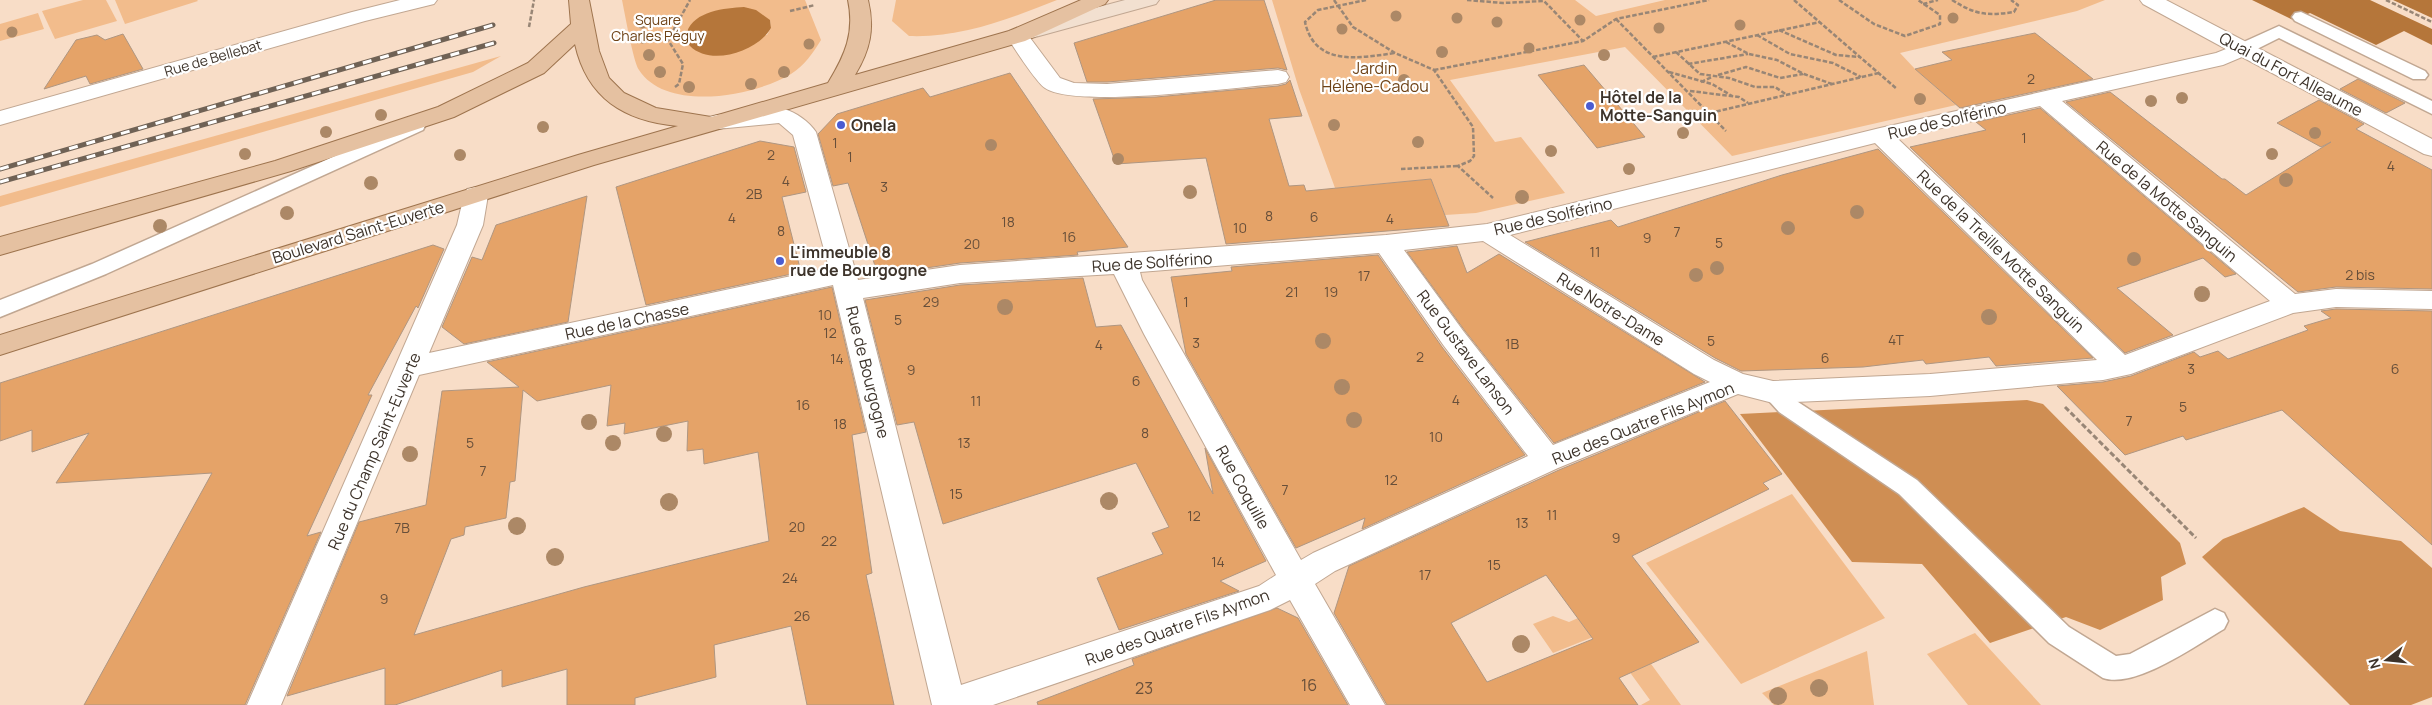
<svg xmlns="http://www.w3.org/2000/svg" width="2432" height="705" viewBox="0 0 2432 705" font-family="Manrope,sans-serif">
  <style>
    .green { fill: #f2bc8c; fill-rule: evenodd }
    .forest { fill: #cf8e53 }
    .water { fill: #b5763a }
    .building { fill: #e5a368; stroke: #af9681; fill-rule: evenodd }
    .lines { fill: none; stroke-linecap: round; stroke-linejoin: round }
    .lane-casing { stroke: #c1a792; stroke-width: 3 }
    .street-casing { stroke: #c1a792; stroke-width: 2 }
    .secondary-casing { stroke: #c1a792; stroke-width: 2 }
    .primary-casing { stroke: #9e744e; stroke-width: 2 }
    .path-far1 { stroke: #988676; stroke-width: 2.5; stroke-dasharray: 4.5 2; stroke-linecap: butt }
    .path { stroke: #988676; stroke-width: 3; stroke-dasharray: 5.5 2.5; stroke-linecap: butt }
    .lane { fill: #fff; fill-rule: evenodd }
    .street { fill: #fff; fill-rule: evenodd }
    .secondary { fill: #f2e0d0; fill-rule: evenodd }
    .primary { fill: #e5c1a1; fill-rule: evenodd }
    .rail-casing { stroke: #706255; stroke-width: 5 }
    .rail { stroke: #fff; stroke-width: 3; stroke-dasharray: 9; stroke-linecap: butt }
    .tree { fill: #ac8866 }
    .poi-dot { fill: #4a5cd1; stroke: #fff; stroke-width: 2 }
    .labels { text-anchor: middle; stroke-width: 4.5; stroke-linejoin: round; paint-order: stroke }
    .far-park-label { font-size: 14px; fill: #6e4216; stroke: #fff }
    .far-street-label { font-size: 14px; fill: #3d332a; stroke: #fff }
    .number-label { font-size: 14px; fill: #674f3a }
    .park-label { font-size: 16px; fill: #6e4216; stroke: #fff }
    .street-label { font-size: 16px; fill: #3d332a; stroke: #fff }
    .poi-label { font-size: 16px; font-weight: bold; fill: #3d332a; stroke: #fff; text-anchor: start }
    .near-number-label { font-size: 16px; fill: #674f3a }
  </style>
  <rect width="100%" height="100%" fill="#f8ddc7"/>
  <g class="green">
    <polygon points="83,0 106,0 117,21 55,39 42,11"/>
    <polygon points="115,0 197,0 198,1 125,24"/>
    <path d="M622,0H805L821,40C813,53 805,65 791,74C755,96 667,113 639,70C633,61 625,14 622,0ZM704,15L770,20L771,28L767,35L688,44C683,30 692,23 704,15Z"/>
    <path d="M896,0H1057C1009,19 961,38 909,36L892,21Z"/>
    <polygon points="1272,0 1575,0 1596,16 1665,0 2105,0 2077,11 1900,53 1915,69 1956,105 1732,156 1625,47 1450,80 1495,142 1521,137 1565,193 1476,213 1445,215 1431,179 1335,188 1299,89"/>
    <polygon points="38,13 44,29 0,41 0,24"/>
    <polygon points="501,56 473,72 0,207 0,196"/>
    <polygon points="1792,494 1885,618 1741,684 1646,563"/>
    <polygon points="1608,605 1681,705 1641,705 1650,700 1605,638 1593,637 1553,653 1533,624 1553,616 1569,622"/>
    <polygon points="1975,633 2041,705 1968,705 1927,654"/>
    <polygon points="1867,651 1874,705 1774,705 1762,693"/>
  </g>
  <g class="forest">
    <polygon points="2027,400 2043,404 2180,543 2186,564 2161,577 2163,600 2100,630 2066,617 1990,643 1922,564 1852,562 1740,414"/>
    <polygon points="2304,507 2340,531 2401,541 2432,568 2432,697 2411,705 2350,705 2202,557 2223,539"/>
  </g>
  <g class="water">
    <polygon points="2252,0 2370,0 2432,29 2432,45 2404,31 2376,45 2310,13 2293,20"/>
    <polygon points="2393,0 2432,0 2432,18"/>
    <path d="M744,7L756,10L770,20L771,28C758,51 711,67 690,46C686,42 685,37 687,32C694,11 725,8 744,7Z"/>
  </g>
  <g class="building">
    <polygon points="1216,0 1264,0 1287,70 1278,68 1107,82 1087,82 1074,43"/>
    <polygon points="2035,33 2093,79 1960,108 1915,69 1952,60 1942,52"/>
    <polygon points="123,34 143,69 90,84 86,76 44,89 76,40 97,35 105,40"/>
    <polygon points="1584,65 1645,137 1597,148 1538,75"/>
    <polygon points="1010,73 1128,247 1077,252 1078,255 960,263 878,275 848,183 833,186 818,134 837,114 923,88 930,97"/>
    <polygon points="2358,79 2375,88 2405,103 2386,113 2340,89"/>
    <polygon points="1290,80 1302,116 1269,119 1289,186 1304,185 1306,191 1431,179 1449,226 1226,244 1206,158 1116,164 1093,99 1156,97 1278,86 1286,84"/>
    <polygon points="2110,92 2222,179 2225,179 2246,195 2331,142 2321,147 2277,123 2319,100 2364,124 2356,129 2432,170 2432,289 2336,287 2298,292 2066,102"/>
    <polygon points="2040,108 2236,274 2225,277 2203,258 2117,288 2173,335 2125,353 1910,147 1986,130 1976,122"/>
    <polygon points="760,141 794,147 806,192 782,197 801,272 646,305 616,187"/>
    <polygon points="1878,149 2093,358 1996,366 1989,357 1926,364 1923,360 1863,367 1741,371 1715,358 1525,242 1611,220 1618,227 1782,175"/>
    <polygon points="587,196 568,322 464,344 442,327 472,257 482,260 496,225"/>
    <polygon points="433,245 444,249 418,308 416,306 368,395 372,395 307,536 321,532 245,705 84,705 212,473 56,483 89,433 32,452 32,430 0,441 0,383"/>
    <polygon points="1457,246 1467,273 1499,254 1705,382 1554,443 1465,331 1407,252"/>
    <polygon points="1378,255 1442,347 1525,455 1362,529 1365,518 1296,548 1186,354 1171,277 1232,271 1231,267"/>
    <polygon points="1083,278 1096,327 1121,325 1213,494 1205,448 1266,561 1220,581 1239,591 1119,630 1097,578 1163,554 1152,533 1169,527 1136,463 943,524 914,422 897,425 865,300 960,285"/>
    <path d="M832,287L866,432L852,435L872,573L866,575L894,705H807L791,626L714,645L716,677L635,698V705H567V669L502,687V670L395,705H385V668L287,696L359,522L426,505L442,391L519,387L487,362ZM611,385L607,426L625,423L624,434L688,421L687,451L703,449L704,464L758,452L769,541L584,587L414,635L451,539L464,535L465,527L506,518L510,482L515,481L523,390L537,401Z"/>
    <polygon points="2336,309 2432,311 2432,545 2282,410 2186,440 2183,436 2125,455 2057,386 2103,382 2131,376 2194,352 2200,357 2218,351 2228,359 2308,330 2304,326 2331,318 2321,311"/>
    <path d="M1725,401L1782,474L1763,483L1769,489L1632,556L1699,642L1619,678L1638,705H1387L1334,613L1349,566L1559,470ZM1546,575L1593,639L1487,682L1451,623Z"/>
    <polygon points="1277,608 1298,618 1348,705 1038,705 1037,702 1134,665 1132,659"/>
  </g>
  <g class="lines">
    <defs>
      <g id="lane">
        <polygon points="2301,12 2425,71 2428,75 2425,79 2413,79 2295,21 2292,17 2295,13"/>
        <polygon points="2279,26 2432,101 2432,114 2279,38 2249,53 2237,53 2234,49 2237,45"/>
        <polygon points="416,120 423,122 425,126 423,130 106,274 0,317 0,300 92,264"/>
        <path d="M1773,383L1781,386L1795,400L1917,480L2069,627L2116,656L2130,654L2215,609L2224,613L2228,621L2224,629C2195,646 2135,689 2103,678L2049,643L1899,494L1779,412L1761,392L1765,386Z"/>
      </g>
      <g id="street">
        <polygon points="400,0 437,0 434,4 365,21 0,125 0,111 352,12"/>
        <path d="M2140,0H2166L2432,139V156L2424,154L2242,57L2223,65L2062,101L2295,294L2336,289L2432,291V309L2336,307L2293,313L2131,374L2103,380L1930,396L1773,403L1738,394L1558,468L1335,571L1315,584L1385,705H1350L1290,600L1270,610L993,705H932L833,285L419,375L281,705H247L457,225L464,195L467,189L476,187L485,189L488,195L483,225L429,353L829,268L793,135L779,123L717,129L709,127L705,122L709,117L717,115L784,109C796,112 809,122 816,132L858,280L960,265L1386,235L1487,224L1880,128L2216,53L2226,49L2143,4ZM2040,106L2270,301L2125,355L1897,138ZM1875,143L2097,360L1930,374L1773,381L1743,374L1714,360L1510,235ZM1483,241L1694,374L1710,382L1553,445L1464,332L1404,250ZM1379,253L1444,346L1528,456L1313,553L1301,560L1142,280L1140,272ZM1114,274L1144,334L1276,575L1259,586L961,685L863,298L960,283Z"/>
        <path d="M1017,30L1025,31L1060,78L1074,83L1107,84L1278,70L1286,72L1289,77L1286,82L1278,84C1234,87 1075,109 1045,88C1035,81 1014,47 1006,36L1009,31Z"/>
      </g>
      <polygon id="secondary" points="1125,0 1159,0 1156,4 1028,39 1020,38 1017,33 1020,28"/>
      <path id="primary" d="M569,0H589L599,51L609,78L624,93L656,108L711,117L828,83C845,55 855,33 848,0H868C875,29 870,50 855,75L1009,31L1081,0H1108L1105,4L1025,41L594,165L0,355V335L578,155L678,126C624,121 587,98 575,44L544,73L454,117L291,171L0,255V237L275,161L438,107L528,63L571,24Z"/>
    </defs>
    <use href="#lane" class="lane-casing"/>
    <use href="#street" class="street-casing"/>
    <use href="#secondary" class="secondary-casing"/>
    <use href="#primary" class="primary-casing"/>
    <g class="path-far1">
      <polyline points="1334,0 1353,27 1395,53 1434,70 1473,127 1474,156 1470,161 1458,166 1493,198"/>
      <path d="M1366,0L1318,10L1305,22C1315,67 1359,58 1395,53"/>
      <polyline points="1467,0 1503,3 1544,1 1583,41"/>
      <polyline points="1794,0 1897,89"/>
      <polyline points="1839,0 1874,24 1905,36 1940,24 1940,15 1918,0"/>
      <path d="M1952,0C1976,15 1987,16 2014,12L2018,5L2011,0"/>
      <polyline points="2386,0 2432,22"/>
      <polyline points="1923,4 1938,0"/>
      <polyline points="790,11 815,5"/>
      <polyline points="1616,19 1726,131"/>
      <polyline points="529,27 534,0"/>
      <polyline points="1779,30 1836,55 1860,57"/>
      <polyline points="1757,35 1790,54 1833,63 1861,77"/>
      <polyline points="1726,42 1749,54 1777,60 1804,74 1832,84"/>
      <polyline points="1676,52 1700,74 1729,78 1755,87 1775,87 1787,95"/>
      <polyline points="1653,57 1820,22"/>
      <polyline points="1688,64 1748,54"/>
      <polyline points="1434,70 1583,41 1616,19 1709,0"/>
      <polyline points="1669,72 1712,84 1732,96"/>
      <polyline points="1718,75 1746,67 1780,78 1803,74"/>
      <polyline points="1701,82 1712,77"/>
      <polyline points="675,87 679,84 683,64 668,40 690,0"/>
      <polyline points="1690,91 1739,97 1748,103"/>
      <polyline points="1710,113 1879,73"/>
      <polyline points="1401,169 1458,166"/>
    </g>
    <polyline class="path" points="2065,407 2196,538"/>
    <use href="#lane" class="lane"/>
    <use href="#street" class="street"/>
    <use href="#secondary" class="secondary"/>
    <use href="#primary" class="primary"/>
    <defs>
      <g id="rail">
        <polyline points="0,169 493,25"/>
        <polyline points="0,182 494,43"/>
      </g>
    </defs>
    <use href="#rail" class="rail-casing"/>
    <use href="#rail" class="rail"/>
  </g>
  <g class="tree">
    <circle cx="1396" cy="16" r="5.5"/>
    <circle cx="1457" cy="18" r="5.5"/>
    <circle cx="1953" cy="18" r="5.5"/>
    <circle cx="1580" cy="20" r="5.5"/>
    <circle cx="1497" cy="22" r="5.5"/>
    <circle cx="642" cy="23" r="5.5"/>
    <circle cx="1740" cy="25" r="5.5"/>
    <circle cx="1659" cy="28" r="5.5"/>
    <circle cx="1342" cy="29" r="5.5"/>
    <circle cx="12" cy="32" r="5.5"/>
    <circle cx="643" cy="38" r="5.5"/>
    <circle cx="809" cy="44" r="5.5"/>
    <circle cx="1529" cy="48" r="5.5"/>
    <circle cx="1442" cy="52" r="6"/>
    <circle cx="649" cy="55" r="6"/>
    <circle cx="1604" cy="55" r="6"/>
    <circle cx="660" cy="72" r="6"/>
    <circle cx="784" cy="72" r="6"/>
    <circle cx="1404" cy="80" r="6"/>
    <circle cx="751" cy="84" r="6"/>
    <circle cx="689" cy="87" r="6"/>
    <circle cx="2182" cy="98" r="6"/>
    <circle cx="1920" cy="99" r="6"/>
    <circle cx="2151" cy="101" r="6"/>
    <circle cx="381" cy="115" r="6"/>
    <circle cx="1334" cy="125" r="6"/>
    <circle cx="543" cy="127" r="6"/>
    <circle cx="326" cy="132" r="6"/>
    <circle cx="1683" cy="133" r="6"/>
    <circle cx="2315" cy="133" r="6"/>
    <circle cx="1418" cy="142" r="6"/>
    <circle cx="991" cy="145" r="6"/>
    <circle cx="1551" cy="151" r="6"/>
    <circle cx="245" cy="154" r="6"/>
    <circle cx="2272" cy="154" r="6"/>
    <circle cx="460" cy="155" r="6"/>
    <circle cx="1118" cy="159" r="6"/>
    <circle cx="1629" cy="169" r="6"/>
    <circle cx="2286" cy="180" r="7"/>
    <circle cx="371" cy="183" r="7"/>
    <circle cx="1190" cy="192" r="7"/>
    <circle cx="1522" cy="197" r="7"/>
    <circle cx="1857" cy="212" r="7"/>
    <circle cx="287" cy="213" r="7"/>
    <circle cx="160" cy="226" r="7"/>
    <circle cx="1788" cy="228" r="7"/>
    <circle cx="2134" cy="259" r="7"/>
    <circle cx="1717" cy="268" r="7"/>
    <circle cx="1696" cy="275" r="7"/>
    <circle cx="2202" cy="294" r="8"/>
    <circle cx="1005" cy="307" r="8"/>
    <circle cx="1989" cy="317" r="8"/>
    <circle cx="1323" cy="341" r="8"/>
    <circle cx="1342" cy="387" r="8"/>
    <circle cx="1354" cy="420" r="8"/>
    <circle cx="589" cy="422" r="8"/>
    <circle cx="664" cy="434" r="8"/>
    <circle cx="613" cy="443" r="8"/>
    <circle cx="410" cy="454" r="8"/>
    <circle cx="1109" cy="501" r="9"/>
    <circle cx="669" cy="502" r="9"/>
    <circle cx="517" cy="526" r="9"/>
    <circle cx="555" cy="557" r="9"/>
    <circle cx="1521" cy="644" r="9"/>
    <circle cx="1819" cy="688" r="9"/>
    <circle cx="1778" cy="696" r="9"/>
  </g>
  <g class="poi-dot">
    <circle cx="1590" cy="106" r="5"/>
    <circle cx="841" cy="125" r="5"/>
    <circle cx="780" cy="261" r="5"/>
  </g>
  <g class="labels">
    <g class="far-park-label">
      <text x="658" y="25">Square<tspan x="658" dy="16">Charles Péguy</tspan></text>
    </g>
    <g class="far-street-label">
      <text transform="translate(213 58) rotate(-16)" y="5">Rue de Bellebat</text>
    </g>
    <g class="number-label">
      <text x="2031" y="84">2</text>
      <text x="2024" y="143">1</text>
      <text x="835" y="148">1</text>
      <text x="771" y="160">2</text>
      <text x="850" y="162">1</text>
      <text x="2391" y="171">4</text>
      <text x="786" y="186">4</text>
      <text x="884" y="192">3</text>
      <text x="754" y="199">2B</text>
      <text x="1269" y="221">8</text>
      <text x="1314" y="222">6</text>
      <text x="732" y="223">4</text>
      <text x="1390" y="224">4</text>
      <text x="1008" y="227">18</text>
      <text x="1240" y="233">10</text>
      <text x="781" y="236">8</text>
      <text x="1677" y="237">7</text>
      <text x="1069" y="242">16</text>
      <text x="1647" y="243">9</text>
      <text x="1719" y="248">5</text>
      <text x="972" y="249">20</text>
      <text x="1595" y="257">11</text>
      <text x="2360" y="280">2 bis</text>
      <text x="1364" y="281">17</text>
      <text x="1292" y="297">21</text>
      <text x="1331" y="297">19</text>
      <text x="931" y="307">29</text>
      <text x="1186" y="307">1</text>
      <text x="825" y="320">10</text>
      <text x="898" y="325">5</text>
      <text x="830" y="338">12</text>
      <text x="1896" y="345">4T</text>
      <text x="1711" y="346">5</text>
      <text x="1196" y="348">3</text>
      <text x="1512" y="349">1B</text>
      <text x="1099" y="350">4</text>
      <text x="1420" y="362">2</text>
      <text x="1825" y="363">6</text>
      <text x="837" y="364">14</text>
      <text x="2191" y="374">3</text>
      <text x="2395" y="374">6</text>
      <text x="911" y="375">9</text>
      <text x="1136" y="386">6</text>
      <text x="1456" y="405">4</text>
      <text x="976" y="406">11</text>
      <text x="803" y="410">16</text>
      <text x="2183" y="412">5</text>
      <text x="2129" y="426">7</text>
      <text x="840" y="429">18</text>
      <text x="1145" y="438">8</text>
      <text x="1436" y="442">10</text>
      <text x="470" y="448">5</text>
      <text x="964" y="448">13</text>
      <text x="483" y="476">7</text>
      <text x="1391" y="485">12</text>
      <text x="1285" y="495">7</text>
      <text x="956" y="499">15</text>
      <text x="1552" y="520">11</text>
      <text x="1194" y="521">12</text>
      <text x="1522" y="528">13</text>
      <text x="797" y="532">20</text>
      <text x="402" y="533">7B</text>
      <text x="1616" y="543">9</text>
      <text x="829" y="546">22</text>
      <text x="1218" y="567">14</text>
      <text x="1494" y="570">15</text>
      <text x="1425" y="580">17</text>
      <text x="790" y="583">24</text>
      <text x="384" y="604">9</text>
      <text x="802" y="621">26</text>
    </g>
    <g class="park-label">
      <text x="1375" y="74">Jardin<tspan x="1375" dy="18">Hélène-Cadou</tspan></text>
    </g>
    <g class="street-label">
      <text transform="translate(2291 74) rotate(28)" y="6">Quai du Fort Alleaume</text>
      <text transform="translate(1947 120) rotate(-13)" y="6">Rue de Solférino</text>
      <text transform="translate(2167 201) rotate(40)" y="6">Rue de la Motte Sanguin</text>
      <text transform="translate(1553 216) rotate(-13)" y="6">Rue de Solférino</text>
      <text transform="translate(358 232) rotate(-17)" y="6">Boulevard Saint-Euverte</text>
      <text transform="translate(2001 251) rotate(44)" y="6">Rue de la Treille Motte Sanguin</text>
      <text transform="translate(1152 262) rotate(-4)" y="6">Rue de Solférino</text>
      <text transform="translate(1611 309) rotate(32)" y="6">Rue Notre-Dame</text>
      <text transform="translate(627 321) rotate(-12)" y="6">Rue de la Chasse</text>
      <text transform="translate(1466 352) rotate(53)" y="6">Rue Gustave Lanson</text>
      <text transform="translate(868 372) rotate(76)" y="6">Rue de Bourgogne</text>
      <text transform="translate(1643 423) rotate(-22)" y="6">Rue des Quatre Fils Aymon</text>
      <text transform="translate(374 451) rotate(-67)" y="6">Rue du Champ Saint-Euverte</text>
      <text transform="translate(1243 487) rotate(61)" y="6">Rue Coquille</text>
      <text transform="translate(1177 627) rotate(-20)" y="6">Rue des Quatre Fils Aymon</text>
    </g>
    <g class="poi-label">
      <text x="1600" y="103">Hôtel de la<tspan x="1600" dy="18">Motte-Sanguin</tspan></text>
      <text x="851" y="131">Onela</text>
      <text x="790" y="258">L'immeuble 8<tspan x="790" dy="18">rue de Bourgogne</tspan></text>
    </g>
    <g class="near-number-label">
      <text x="1309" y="691">16</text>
      <text x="1144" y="694">23</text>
    </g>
  </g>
  <g transform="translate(2387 660) rotate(254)" stroke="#ffffff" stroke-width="4" paint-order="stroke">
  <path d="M0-4L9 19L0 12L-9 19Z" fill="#3d332a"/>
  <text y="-8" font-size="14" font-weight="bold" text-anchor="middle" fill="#3d332a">N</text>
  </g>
</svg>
